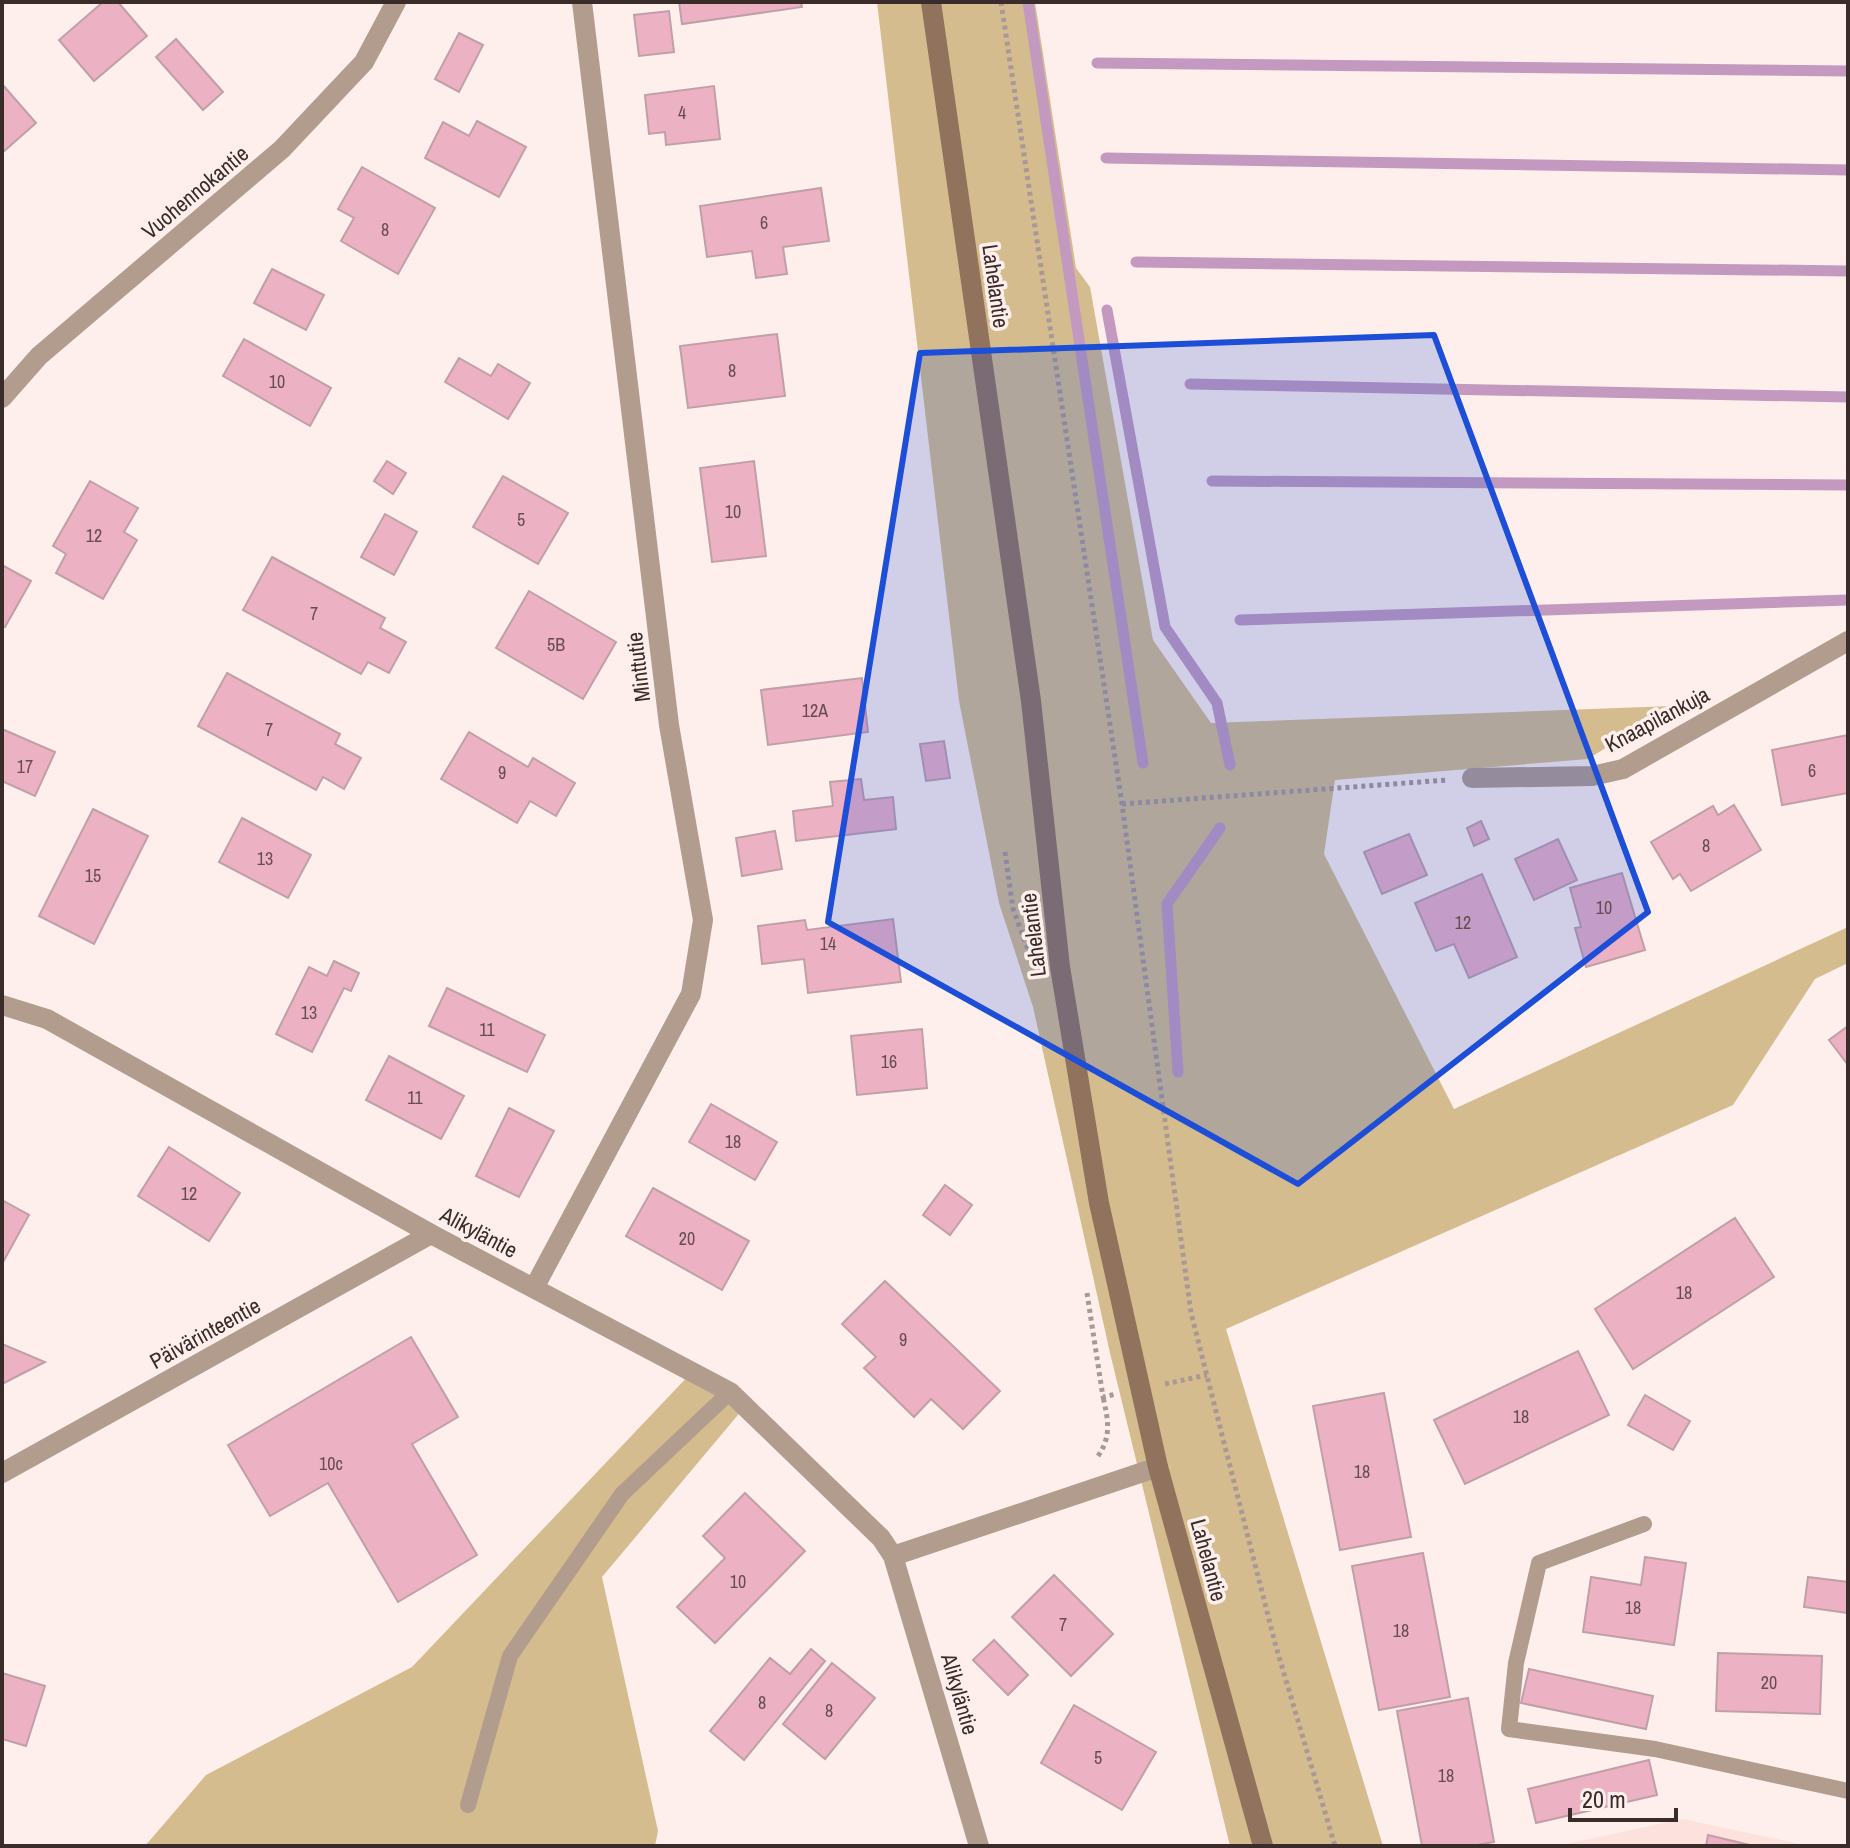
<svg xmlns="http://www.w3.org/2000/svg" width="1850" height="1848" viewBox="0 0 1850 1848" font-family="'Archivo Narrow',sans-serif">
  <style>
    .built { fill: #fce1dd }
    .green { fill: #d5bc8e }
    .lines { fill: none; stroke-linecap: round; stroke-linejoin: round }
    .stream { stroke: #c499bf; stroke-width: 11 }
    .building { fill: #edb1c4; stroke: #c19fa9; stroke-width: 2 }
    .path { stroke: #a89997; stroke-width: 5; stroke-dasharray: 4 4; stroke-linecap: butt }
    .service { stroke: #b29c8e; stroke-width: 16 }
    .minor { stroke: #b29c8e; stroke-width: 20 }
    .secondary { stroke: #91725d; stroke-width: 20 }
    .marked { fill: #1d4ed8; fill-opacity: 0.2; stroke: #1d4ed8; stroke-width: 6; stroke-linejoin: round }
    .labels { text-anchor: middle; stroke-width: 7; stroke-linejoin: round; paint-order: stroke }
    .number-label { font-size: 18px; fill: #674d50 }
    .street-label { font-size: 22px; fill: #3a2c2a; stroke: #feefed }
  </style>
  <rect width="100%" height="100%" fill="#feefed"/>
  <polygon class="built" points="1683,1819 1809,1846 1556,1846"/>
  <g class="green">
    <polygon points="877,2 1035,2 1076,268 1090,287 1153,640 1211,723 1672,706 1588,759 1335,780 1324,854 1454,1109 1848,927 1848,963 1815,979 1733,1105 1226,1329 1383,1846 1230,1846 1110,1353 1033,1007 999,903 959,701"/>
    <polygon points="692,1372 748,1403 602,1577 658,1831 655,1846 145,1846 206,1775 412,1667"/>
  </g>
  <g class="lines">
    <g class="stream">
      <polyline points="1028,2 1143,763"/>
      <polyline points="1097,63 1848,71"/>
      <polyline points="1106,158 1848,170"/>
      <polyline points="1136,262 1848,271"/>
      <polyline points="1107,310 1165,627 1217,703 1230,765"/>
      <polyline points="1190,384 1848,397"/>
      <polyline points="1212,481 1848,485"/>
      <polyline points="1240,620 1848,600"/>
      <polyline points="1178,1072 1167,904 1220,828"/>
    </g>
  </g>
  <g class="building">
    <polygon points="103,2 118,2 147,36 94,81 59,40"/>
    <polygon points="679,2 801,2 802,7 682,24"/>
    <polygon points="669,11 674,52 639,56 634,15"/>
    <polygon points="459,33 483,45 459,92 435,79"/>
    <polygon points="176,39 223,92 203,110 156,57"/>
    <polygon points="2,84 36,123 2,153"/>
    <polygon points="714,86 720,139 666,145 665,132 649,134 645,95"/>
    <polygon points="477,121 526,147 499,197 425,158 443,122 469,136"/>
    <polygon points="362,167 435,208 398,274 341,241 354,218 338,209"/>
    <polygon points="821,188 829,241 783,247 787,274 756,278 752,251 707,257 700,206"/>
    <polygon points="272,269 324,295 306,330 254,303"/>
    <polygon points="777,334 785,396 688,408 680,346"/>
    <polygon points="244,339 331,388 310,426 223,376"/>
    <polygon points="459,358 491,376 498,364 530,383 508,419 445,382"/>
    <polygon points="387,461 406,473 393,494 374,481"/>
    <polygon points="754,461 766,556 712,562 700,468"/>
    <polygon points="503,476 568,513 538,564 473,527"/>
    <polygon points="90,481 138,508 124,532 137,540 103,599 56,573 66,554 53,546"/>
    <polygon points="385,514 417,532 394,575 361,557"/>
    <polygon points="272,557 385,618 380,628 406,642 389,673 368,662 361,674 243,610"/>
    <polygon points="2,565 31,581 5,627 2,625"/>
    <polygon points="529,591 616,642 583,699 496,648"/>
    <polygon points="227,673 340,734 335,744 361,758 344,789 323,777 316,790 198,726"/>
    <polygon points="862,678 868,732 768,745 761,690"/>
    <polygon points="2,729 55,752 35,796 2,781"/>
    <polygon points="469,732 528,767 533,758 575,783 556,816 530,801 517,823 441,779"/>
    <polygon points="1848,735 1848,793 1782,805 1772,750"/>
    <polygon points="944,741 950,778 926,781 920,744"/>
    <polygon points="861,779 864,800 893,797 896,829 796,841 793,811 833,806 830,782"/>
    <polygon points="1734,805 1761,850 1691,891 1680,874 1673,879 1651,842 1713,806 1718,815"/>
    <polygon points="93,809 148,836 94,944 39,916"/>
    <polygon points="242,818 311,855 288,898 219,862"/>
    <polygon points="1481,821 1489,839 1474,846 1467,828"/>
    <polygon points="775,831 782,869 742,876 736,838"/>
    <polygon points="1409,834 1427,875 1382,894 1364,852"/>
    <polygon points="1558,839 1577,880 1534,900 1515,859"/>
    <polygon points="1622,873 1645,950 1586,967 1575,928 1581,927 1570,888"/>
    <polygon points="1482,874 1517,957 1469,978 1454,944 1436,951 1415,903"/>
    <polygon points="893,919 901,982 808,993 804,959 762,964 758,926 805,920 807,930"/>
    <polygon points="334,961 359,973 351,991 344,988 312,1052 276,1034 309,967 327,976"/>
    <polygon points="447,988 545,1035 527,1072 429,1026"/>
    <polygon points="1848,1026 1848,1065 1829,1040"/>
    <polygon points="922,1029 927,1088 857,1095 851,1036"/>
    <polygon points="389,1056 464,1096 441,1139 366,1100"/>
    <polygon points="711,1104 777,1142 755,1180 689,1142"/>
    <polygon points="509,1108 554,1131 519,1197 476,1176"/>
    <polygon points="169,1147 240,1193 209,1241 138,1196"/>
    <polygon points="945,1185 972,1205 950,1235 923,1215"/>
    <polygon points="653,1188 749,1241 722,1290 626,1236"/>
    <polygon points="2,1200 29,1215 2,1264"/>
    <polygon points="1735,1218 1774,1277 1633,1369 1595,1309"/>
    <polygon points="885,1281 1000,1391 963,1429 931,1399 914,1417 864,1368 876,1357 842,1324"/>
    <polygon points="411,1337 458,1417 412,1444 477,1555 398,1602 328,1483 270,1516 228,1445"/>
    <polygon points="2,1344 45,1362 2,1384"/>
    <polygon points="1578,1351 1609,1415 1465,1484 1434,1420"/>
    <polygon points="1384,1393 1411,1537 1340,1550 1313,1406"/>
    <polygon points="1645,1395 1690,1421 1673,1450 1628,1425"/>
    <polygon points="745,1493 805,1551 715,1643 677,1607 725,1558 703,1536"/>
    <polygon points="1423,1553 1450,1697 1379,1710 1352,1566"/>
    <polygon points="1645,1557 1686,1563 1674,1645 1583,1632 1591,1577 1641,1585"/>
    <polygon points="1054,1575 1113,1634 1071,1676 1012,1617"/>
    <polygon points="1808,1577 1848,1582 1848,1613 1804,1607"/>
    <polygon points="994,1640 1028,1675 1008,1695 973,1660"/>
    <polygon points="811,1649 825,1661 744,1760 710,1731 770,1658 790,1674"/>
    <polygon points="1718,1653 1822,1656 1820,1714 1716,1711"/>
    <polygon points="832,1663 875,1698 825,1759 783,1724"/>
    <polygon points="1529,1669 1653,1696 1646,1729 1521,1703"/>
    <polygon points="2,1673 45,1686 26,1746 2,1739"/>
    <polygon points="1468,1698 1494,1842 1471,1846 1422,1846 1397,1711"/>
    <polygon points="1074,1705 1156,1752 1122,1810 1041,1763"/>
    <polygon points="1649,1760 1657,1795 1536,1823 1528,1789"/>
    <polygon points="1708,1835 1754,1846 1706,1846"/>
  </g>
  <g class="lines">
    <g class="path">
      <polyline points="1001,2 1122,804 1191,1313 1275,1643 1335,1846"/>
      <polyline points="1122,804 1447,780"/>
      <polyline points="1005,852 1013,909 1028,949"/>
      <polyline points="1087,1293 1103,1397 1116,1394"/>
      <polyline points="1165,1384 1207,1375"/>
      <path d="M1098,1456C1112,1436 1108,1419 1103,1397"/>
    </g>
    <g class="service">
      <polyline points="1644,1524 1539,1563 1516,1663 1509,1729 1655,1749 1848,1791"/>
      <polyline points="468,1805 510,1656 622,1494 730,1392"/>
    </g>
    <g class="minor">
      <polyline points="2,398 39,356 282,149 364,62 396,2"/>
      <polyline points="1472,778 1592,776 1623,769 1848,641"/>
      <polyline points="2,1005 47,1019 431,1234 730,1392 881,1538 893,1556 979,1846"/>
      <polyline points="534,1288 691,994 703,920 669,725 582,2"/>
      <polyline points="2,1473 431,1234"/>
      <polyline points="893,1556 1158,1467"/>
    </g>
    <polyline class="secondary" points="931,2 1031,701 1060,967 1099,1203 1158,1467 1263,1846"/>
  </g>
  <path class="marked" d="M1434,335L1648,912L1298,1184L828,922L920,353Z"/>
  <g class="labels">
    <g class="number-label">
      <text x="682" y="119">4</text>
      <text x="764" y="229">6</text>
      <text x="385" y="236">8</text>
      <text x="732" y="377">8</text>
      <text x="277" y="388">10</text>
      <text x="733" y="518">10</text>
      <text x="521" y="526">5</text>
      <text x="94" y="542">12</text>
      <text x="314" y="620">7</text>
      <text x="556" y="651">5B</text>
      <text x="815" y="717">12A</text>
      <text x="269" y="736">7</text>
      <text x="25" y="773">17</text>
      <text x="1812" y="777">6</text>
      <text x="502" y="779">9</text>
      <text x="1706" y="852">8</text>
      <text x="265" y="865">13</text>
      <text x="93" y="882">15</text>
      <text x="1604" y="914">10</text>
      <text x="1463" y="929">12</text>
      <text x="828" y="950">14</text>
      <text x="309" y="1019">13</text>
      <text x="487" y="1036">11</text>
      <text x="889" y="1068">16</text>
      <text x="415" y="1104">11</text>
      <text x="733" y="1148">18</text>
      <text x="189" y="1200">12</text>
      <text x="687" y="1245">20</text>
      <text x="1684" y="1299">18</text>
      <text x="903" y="1346">9</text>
      <text x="1521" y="1423">18</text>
      <text x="331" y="1470">10c</text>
      <text x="1362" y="1478">18</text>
      <text x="738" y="1588">10</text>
      <text x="1633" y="1614">18</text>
      <text x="1063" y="1631">7</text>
      <text x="1401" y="1637">18</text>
      <text x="1769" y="1689">20</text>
      <text x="762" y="1709">8</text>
      <text x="829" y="1717">8</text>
      <text x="1098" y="1764">5</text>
      <text x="1446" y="1782">18</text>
    </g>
    <g class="street-label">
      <text transform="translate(195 192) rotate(-40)" y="8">Vuohennokantie</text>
      <text transform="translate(996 286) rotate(82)" y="8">Lahelantie</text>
      <text transform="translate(638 667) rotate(-97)" y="8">Minttutie</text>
      <text transform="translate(1657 719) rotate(-28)" y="8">Knaapilankuja</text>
      <text transform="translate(1033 935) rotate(-97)" y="8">Lahelantie</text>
      <text transform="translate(479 1232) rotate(28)" y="8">Alikyläntie</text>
      <text transform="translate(205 1333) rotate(-29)" y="8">Päivärinteentie</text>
      <text transform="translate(1209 1560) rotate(75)" y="8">Lahelantie</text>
      <text transform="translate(960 1694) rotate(74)" y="8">Alikyläntie</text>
    </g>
  </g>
  <rect width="1850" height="1848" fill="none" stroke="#3a2c2a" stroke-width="8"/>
  <path d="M1570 1808v12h106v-12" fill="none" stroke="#3a2c2a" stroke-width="4"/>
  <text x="1582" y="1808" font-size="24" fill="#3a2c2a" stroke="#feefed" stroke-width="6" paint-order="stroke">20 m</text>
</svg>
